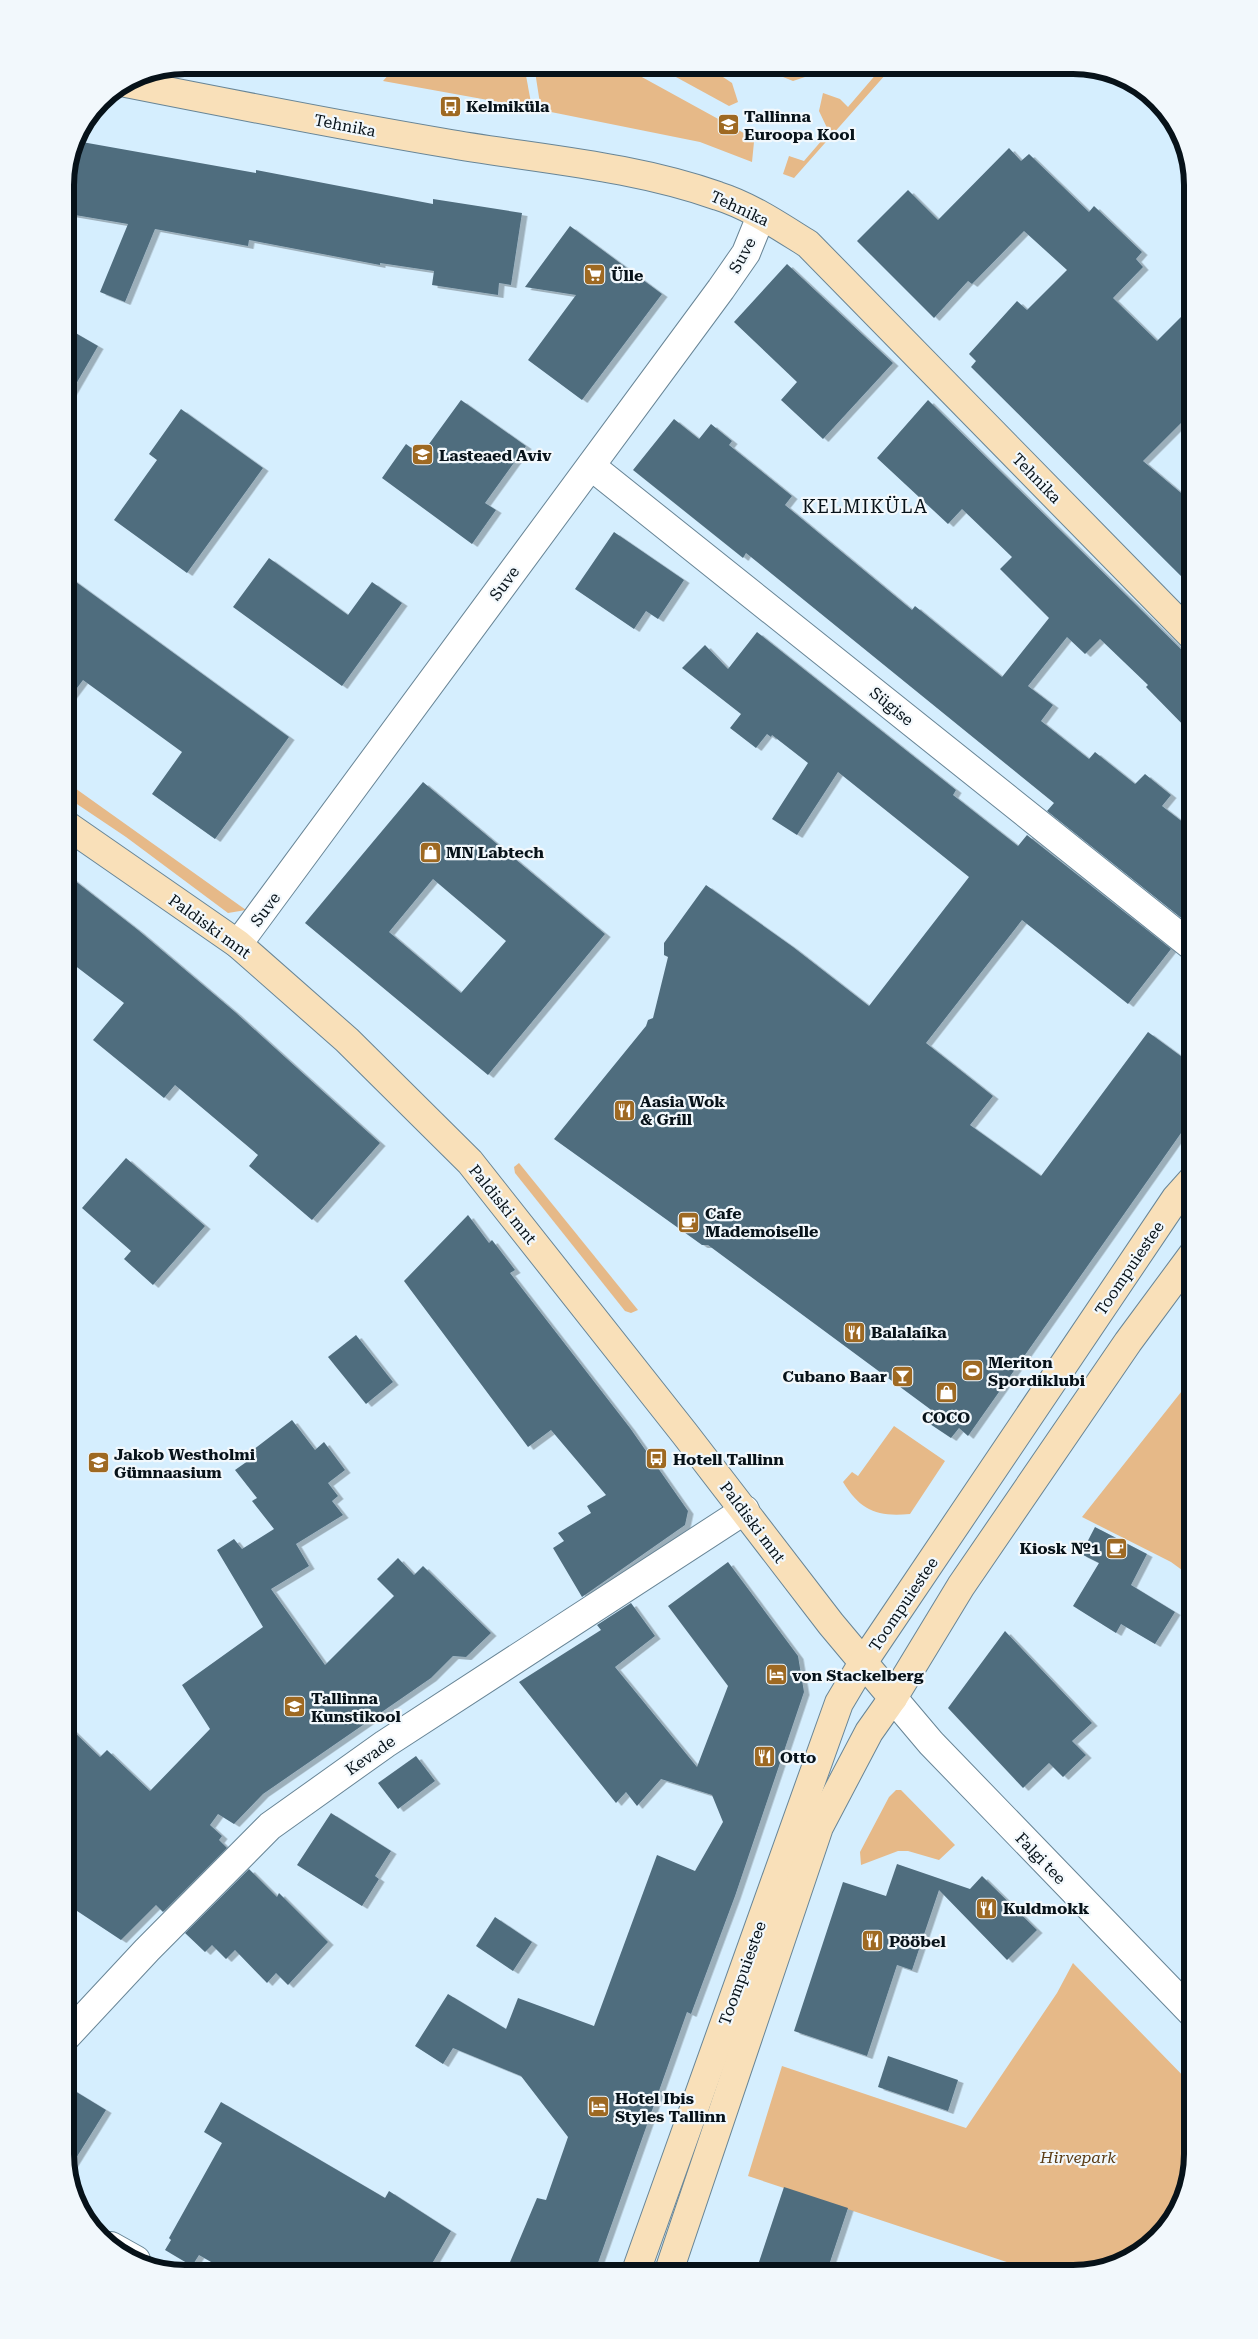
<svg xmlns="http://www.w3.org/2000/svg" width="1258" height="2339" viewBox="0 0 1258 2339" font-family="'Roboto Serif',serif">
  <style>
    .green { fill: #e6b988 }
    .building { fill: #506d7e; fill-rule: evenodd; filter: url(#shadow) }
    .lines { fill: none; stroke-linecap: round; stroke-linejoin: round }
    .street-casing { stroke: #688596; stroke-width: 30 }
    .secondary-casing { stroke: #688596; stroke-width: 30 }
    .street { stroke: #fff; stroke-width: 28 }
    .secondary { stroke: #f9e0b9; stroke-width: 28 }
    .labels { text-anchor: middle; stroke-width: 4.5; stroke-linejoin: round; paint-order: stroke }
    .poi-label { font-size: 16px; font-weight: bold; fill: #071219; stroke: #f2f8fc; text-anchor: start }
    .street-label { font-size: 16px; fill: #071219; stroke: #f2f8fc }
    .park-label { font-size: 16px; font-style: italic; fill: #5a3b13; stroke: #f2f8fc }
    .quarter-label { font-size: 19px; letter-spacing: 1px; fill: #071219; stroke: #f2f8fc }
    .rim { fill: none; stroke: #071219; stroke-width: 6 }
  </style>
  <defs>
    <filter id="shadow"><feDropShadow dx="5.5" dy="3" stdDeviation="0" flood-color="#0004"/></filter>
  </defs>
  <rect width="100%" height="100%" fill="#d5eefe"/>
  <g class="green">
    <polygon points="397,65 524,65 532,108 383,81"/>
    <polygon points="534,65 620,65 751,137 754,142 752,162 700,142 541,110"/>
    <polygon points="654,65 705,65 732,83 738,102 729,106"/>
    <polygon points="771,65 815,65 808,76 793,81 778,75"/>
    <polygon points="884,65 894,65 794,178 783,174 789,156 804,161 829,132 819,111 823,93 840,99 848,107"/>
    <polygon points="65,781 246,910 228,913 126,837 65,796"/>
    <polygon points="519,1163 638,1310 631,1313 625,1311 515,1173 514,1167"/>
    <polygon points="1193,1377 1193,1578 1171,1562 1082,1517"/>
    <path d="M894,1426L945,1461L910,1514C877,1517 861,1511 843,1482L852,1472L858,1476Z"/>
    <polygon points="896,1790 901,1790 955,1845 939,1860 908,1851 898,1851 861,1865 860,1852 889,1797"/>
    <polygon points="1073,1963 1193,2086 1193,2154 1173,2221 1119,2265 1073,2274 1043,2274 748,2176 782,2066 966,2128 1057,1993"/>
  </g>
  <g class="building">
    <polygon points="82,142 256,173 256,170 433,204 433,199 522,213 511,285 499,283 498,295 432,285 434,271 380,263 380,265 249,240 248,246 155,229 125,302 100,292 128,224 69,214"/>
    <polygon points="1009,148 1021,161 1029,154 1089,212 1094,206 1142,252 1136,259 1143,267 1113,298 1157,341 1193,305 1193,411 1143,461 1193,503 1193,588 971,367 976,361 969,354 1017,301 1027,310 1067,270 1024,231 972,284 968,281 934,318 857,241 908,190 938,220"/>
    <polygon points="570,226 662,294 582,400 528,360 576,295 525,287"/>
    <polygon points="787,264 893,363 823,439 781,400 797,382 734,322"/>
    <polygon points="65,327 98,346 65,403"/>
    <polygon points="461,400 526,446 485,503 496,510 472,544 382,478 406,444 421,455"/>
    <polygon points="928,400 1193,661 1193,735 1146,687 1148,685 1100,639 1085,654 1067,637 1028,686 1053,705 1041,721 1089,759 1095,752 1135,784 1145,774 1171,795 1162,806 1193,830 1193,921 1190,925 1047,811 1054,803 746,553 743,558 633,470 674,419 699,439 711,424 732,441 729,445 792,496 785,505 912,610 915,606 1002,677 1049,618 1000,569 1012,557 962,509 948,524 877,458"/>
    <polygon points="181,409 263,468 187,573 114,520 157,460 149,454"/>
    <polygon points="614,532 684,580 658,619 646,611 634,629 575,589"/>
    <polygon points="269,558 348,615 372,582 402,603 342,686 233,607"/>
    <polygon points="65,574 289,737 215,839 152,794 182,752 83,680 65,704"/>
    <polygon points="757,632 956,790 953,795 1018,846 1027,835 1171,949 1128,1004 1022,920 926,1043 993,1096 970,1125 1041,1176 1148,1032 1193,1065 1193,1116 968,1436 959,1428 951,1438 927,1422 934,1412 708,1245 702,1245 554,1139 646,1026 648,1020 653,1018 668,957 664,955 664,943 706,885 793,947 869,1006 969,877 838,772 797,835 772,819 808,763 772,735 771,737 767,734 756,748 730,728 741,714 682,668 705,645 728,669"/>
    <path d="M423,782L605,934L488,1075L305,923ZM433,879L506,941L461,993L389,932Z"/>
    <polygon points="65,873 138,930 235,1012 380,1143 312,1220 249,1166 258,1155 175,1085 164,1098 93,1040 124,1003 65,958"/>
    <polygon points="126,1158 205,1226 153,1285 124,1259 131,1251 82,1208"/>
    <polygon points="468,1215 489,1243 492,1240 515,1270 510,1273 630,1428 688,1511 685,1525 582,1597 553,1548 564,1541 558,1533 591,1513 587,1506 606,1495 551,1430 528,1447 404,1281"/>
    <polygon points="356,1335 393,1382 366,1404 328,1357"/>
    <polygon points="292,1420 315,1450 324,1442 345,1470 328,1483 338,1496 332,1501 343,1515 296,1544 309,1566 271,1589 325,1665 394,1596 377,1579 398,1558 414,1575 423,1566 491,1633 466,1657 453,1656 431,1678 263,1794 234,1824 218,1814 210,1825 222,1836 219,1840 227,1848 163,1912 156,1905 121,1940 65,1903 65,1723 100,1757 107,1750 150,1791 210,1729 182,1685 263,1627 217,1550 234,1539 242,1549 274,1529 252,1501 257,1498 235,1470 252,1458 249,1453"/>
    <polygon points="1095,1527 1147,1554 1131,1585 1175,1612 1155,1644 1121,1624 1116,1633 1073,1606 1099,1563 1081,1554"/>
    <polygon points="728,1562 798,1656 804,1692 735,1896 691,2014 687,2012 594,2274 505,2274 537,2198 546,2200 568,2137 521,2076 453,2048 443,2064 415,2046 448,1994 506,2029 518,1998 594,2026 657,1855 695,1871 723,1822 712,1795 661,1779 637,1806 626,1792 616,1803 519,1682 601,1630 597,1625 631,1603 655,1636 615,1667 697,1767 728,1686 668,1606"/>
    <polygon points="1005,1631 1092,1723 1072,1741 1086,1755 1063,1777 1049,1763 1023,1788 948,1708"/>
    <polygon points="416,1756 435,1781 398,1809 378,1783"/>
    <polygon points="331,1813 391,1851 375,1876 379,1879 362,1906 297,1865"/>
    <polygon points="897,1864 970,1889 982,1876 1037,1930 1007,1960 939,1890 912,1970 897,1965 867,2056 794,2031 843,1882 886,1896"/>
    <polygon points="249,1869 277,1897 279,1893 328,1942 288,1985 276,1973 267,1983 235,1950 226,1959 212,1945 205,1952 185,1933"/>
    <polygon points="495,1917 532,1942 513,1971 476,1946"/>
    <polygon points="888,2056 958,2080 948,2111 878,2087"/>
    <polygon points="65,2085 106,2110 68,2171 65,2154"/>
    <polygon points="221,2102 385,2198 389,2191 451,2231 426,2274 232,2274 199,2255 192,2266 165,2250 171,2240 169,2238 222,2143 204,2132"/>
    <polygon points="784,2187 848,2208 826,2274 755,2274"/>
  </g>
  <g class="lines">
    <defs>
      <g id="street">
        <polyline points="591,466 1193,947"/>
        <polyline points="238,944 721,289 746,253 761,216"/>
        <polyline points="893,1698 931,1743 1193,2014"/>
        <polyline points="65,2038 147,1950 270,1826 385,1744 745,1510"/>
        <polyline points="111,2246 136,2260"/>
      </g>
      <g id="secondary">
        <path d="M126,83C232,104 338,125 445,143C536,159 630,165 718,196C750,206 779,226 808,244L1193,637"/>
        <polyline points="65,824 238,944 347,1040 470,1162 685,1434 831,1624 893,1698"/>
        <polyline points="635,2274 839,1703 864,1661 1176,1198 1193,1179"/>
        <polyline points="668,2274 819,1827 869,1732 893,1698 961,1586 1128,1342 1193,1254"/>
      </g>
    </defs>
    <use href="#street" class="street-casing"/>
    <use href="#secondary" class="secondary-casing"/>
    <use href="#street" class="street"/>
    <use href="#secondary" class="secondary"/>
  </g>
  <defs>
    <symbol id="bus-square" viewBox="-11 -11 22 22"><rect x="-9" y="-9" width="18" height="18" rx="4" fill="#9e6922" stroke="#f2f8fc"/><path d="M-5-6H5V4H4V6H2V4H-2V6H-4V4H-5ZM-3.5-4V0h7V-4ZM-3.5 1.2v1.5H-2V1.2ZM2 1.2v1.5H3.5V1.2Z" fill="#fff"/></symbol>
    <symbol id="school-square" viewBox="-11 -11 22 22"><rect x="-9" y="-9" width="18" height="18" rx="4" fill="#9e6922" stroke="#f2f8fc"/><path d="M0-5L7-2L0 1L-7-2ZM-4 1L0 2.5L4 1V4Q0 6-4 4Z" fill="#fff"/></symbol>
    <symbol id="supermarket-square" viewBox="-11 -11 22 22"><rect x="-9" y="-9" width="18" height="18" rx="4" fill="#9e6922" stroke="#f2f8fc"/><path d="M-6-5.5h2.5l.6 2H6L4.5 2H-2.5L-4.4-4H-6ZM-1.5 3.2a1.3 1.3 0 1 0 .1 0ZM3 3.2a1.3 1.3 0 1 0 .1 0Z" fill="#fff"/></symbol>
    <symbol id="shop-square" viewBox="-11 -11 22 22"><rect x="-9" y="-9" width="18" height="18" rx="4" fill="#9e6922" stroke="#f2f8fc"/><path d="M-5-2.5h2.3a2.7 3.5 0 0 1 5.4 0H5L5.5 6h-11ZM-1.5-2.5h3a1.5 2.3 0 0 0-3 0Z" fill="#fff"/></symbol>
    <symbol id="restaurant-square" viewBox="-11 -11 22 22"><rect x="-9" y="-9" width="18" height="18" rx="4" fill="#9e6922" stroke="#f2f8fc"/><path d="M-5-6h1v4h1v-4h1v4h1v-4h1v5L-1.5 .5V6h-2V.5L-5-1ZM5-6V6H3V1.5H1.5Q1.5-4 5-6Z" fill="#fff"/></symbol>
    <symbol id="cafe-square" viewBox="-11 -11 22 22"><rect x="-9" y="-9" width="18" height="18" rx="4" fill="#9e6922" stroke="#f2f8fc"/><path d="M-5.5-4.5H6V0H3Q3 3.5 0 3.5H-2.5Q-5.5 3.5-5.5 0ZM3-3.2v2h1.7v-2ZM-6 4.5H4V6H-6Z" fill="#fff"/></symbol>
    <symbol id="stadium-square" viewBox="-11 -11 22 22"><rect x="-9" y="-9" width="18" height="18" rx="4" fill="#9e6922" stroke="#f2f8fc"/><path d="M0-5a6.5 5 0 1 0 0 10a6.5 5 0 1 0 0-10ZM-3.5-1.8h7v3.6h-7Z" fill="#fff"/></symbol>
    <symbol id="bar-square" viewBox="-11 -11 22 22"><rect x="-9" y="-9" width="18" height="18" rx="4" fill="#9e6922" stroke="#f2f8fc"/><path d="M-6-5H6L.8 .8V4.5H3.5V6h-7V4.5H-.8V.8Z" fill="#fff"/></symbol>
    <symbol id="hotel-square" viewBox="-11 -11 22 22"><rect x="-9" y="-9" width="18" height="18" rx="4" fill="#9e6922" stroke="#f2f8fc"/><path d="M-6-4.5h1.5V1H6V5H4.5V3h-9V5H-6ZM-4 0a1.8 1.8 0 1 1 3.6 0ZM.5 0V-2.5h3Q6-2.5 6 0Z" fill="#fff"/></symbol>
  </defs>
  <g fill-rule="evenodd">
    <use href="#bus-square" x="438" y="94" width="25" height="25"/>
    <use href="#school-square" x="716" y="112" width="25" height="25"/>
    <use href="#supermarket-square" x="582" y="262" width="25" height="25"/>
    <use href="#school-square" x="410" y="442" width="25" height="25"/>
    <use href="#shop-square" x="418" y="840" width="25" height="25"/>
    <use href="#restaurant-square" x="612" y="1098" width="25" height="25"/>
    <use href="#cafe-square" x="676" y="1210" width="25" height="25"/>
    <use href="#restaurant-square" x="842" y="1320" width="25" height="25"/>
    <use href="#stadium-square" x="960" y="1358" width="25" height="25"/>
    <use href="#bar-square" x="890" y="1364" width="25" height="25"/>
    <use href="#shop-square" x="934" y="1380" width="25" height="25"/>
    <use href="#bus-square" x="644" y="1446" width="25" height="25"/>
    <use href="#school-square" x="86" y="1450" width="25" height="25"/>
    <use href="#cafe-square" x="1104" y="1536" width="25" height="25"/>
    <use href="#hotel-square" x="764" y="1662" width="25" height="25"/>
    <use href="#school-square" x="282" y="1694" width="25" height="25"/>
    <use href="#restaurant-square" x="752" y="1744" width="25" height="25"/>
    <use href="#restaurant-square" x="974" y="1896" width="25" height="25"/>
    <use href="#restaurant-square" x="860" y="1928" width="25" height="25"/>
    <use href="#hotel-square" x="586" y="2094" width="25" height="25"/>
  </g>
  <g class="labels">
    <g class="poi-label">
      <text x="466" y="112">Kelmiküla</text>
      <text x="744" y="122">Tallinna<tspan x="744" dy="18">Euroopa Kool</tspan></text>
      <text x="611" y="281">Ülle</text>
      <text x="439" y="461">Lasteaed Aviv</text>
      <text x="446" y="858">MN Labtech</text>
      <text x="640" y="1107">Aasia Wok<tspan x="640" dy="18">&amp; Grill</tspan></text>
      <text x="705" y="1219">Cafe<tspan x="705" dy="18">Mademoiselle</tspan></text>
      <text x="871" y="1338">Balalaika</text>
      <text x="988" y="1368">Meriton<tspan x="988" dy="18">Spordiklubi</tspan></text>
      <text x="887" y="1382" text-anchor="end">Cubano Baar</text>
      <text x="946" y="1423" text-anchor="middle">COCO</text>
      <text x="114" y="1460">Jakob Westholmi<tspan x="114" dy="18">Gümnaasium</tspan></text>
      <text x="673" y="1465">Hotell Tallinn</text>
      <text x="1100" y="1554" text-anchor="end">Kiosk №1</text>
      <text x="792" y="1681">von Stackelberg</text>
      <text x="311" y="1704">Tallinna<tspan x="311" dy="18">Kunstikool</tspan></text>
      <text x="780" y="1763">Otto</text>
      <text x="1003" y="1914">Kuldmokk</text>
      <text x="889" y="1947">Pööbel</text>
      <text x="615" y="2104">Hotel Ibis<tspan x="615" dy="18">Styles Tallinn</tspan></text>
    </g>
    <g class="street-label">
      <text transform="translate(345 125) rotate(11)" y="6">Tehnika</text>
      <text transform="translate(740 208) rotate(25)" y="6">Tehnika</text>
      <text transform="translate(742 255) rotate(-61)" y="6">Suve</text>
      <text transform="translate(1037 478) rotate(46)" y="6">Tehnika</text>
      <text transform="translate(504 583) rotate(-53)" y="6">Suve</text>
      <text transform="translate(892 706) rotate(39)" y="6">Sügise</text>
      <text transform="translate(265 909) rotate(-53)" y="6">Suve</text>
      <text transform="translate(210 926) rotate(36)" y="6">Paldiski mnt</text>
      <text transform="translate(503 1204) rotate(51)" y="6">Paldiski mnt</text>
      <text transform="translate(1129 1268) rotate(-56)" y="6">Toompuiestee</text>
      <text transform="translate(753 1522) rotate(53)" y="6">Paldiski mnt</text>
      <text transform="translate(903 1604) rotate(-56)" y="6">Toompuiestee</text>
      <text transform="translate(370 1755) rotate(-35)" y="6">Kevade</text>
      <text transform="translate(1041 1858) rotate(46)" y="6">Falgi tee</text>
      <text transform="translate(742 1973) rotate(-70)" y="6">Toompuiestee</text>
    </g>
    <g class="park-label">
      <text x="1078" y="2163">Hirvepark</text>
    </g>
    <g class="quarter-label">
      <text x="865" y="513">KELMIKÜLA</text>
    </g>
  </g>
  <path d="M0 0H1258V2339H0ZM185 74H1073A111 111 0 0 1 1184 185V2154A111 111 0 0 1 1073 2265H185A111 111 0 0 1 74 2154V185A111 111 0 0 1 185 74Z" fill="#f2f8fc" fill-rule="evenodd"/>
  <path class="rim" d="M185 74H1073A111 111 0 0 1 1184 185V2154A111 111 0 0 1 1073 2265H185A111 111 0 0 1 74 2154V185A111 111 0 0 1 185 74Z"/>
</svg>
